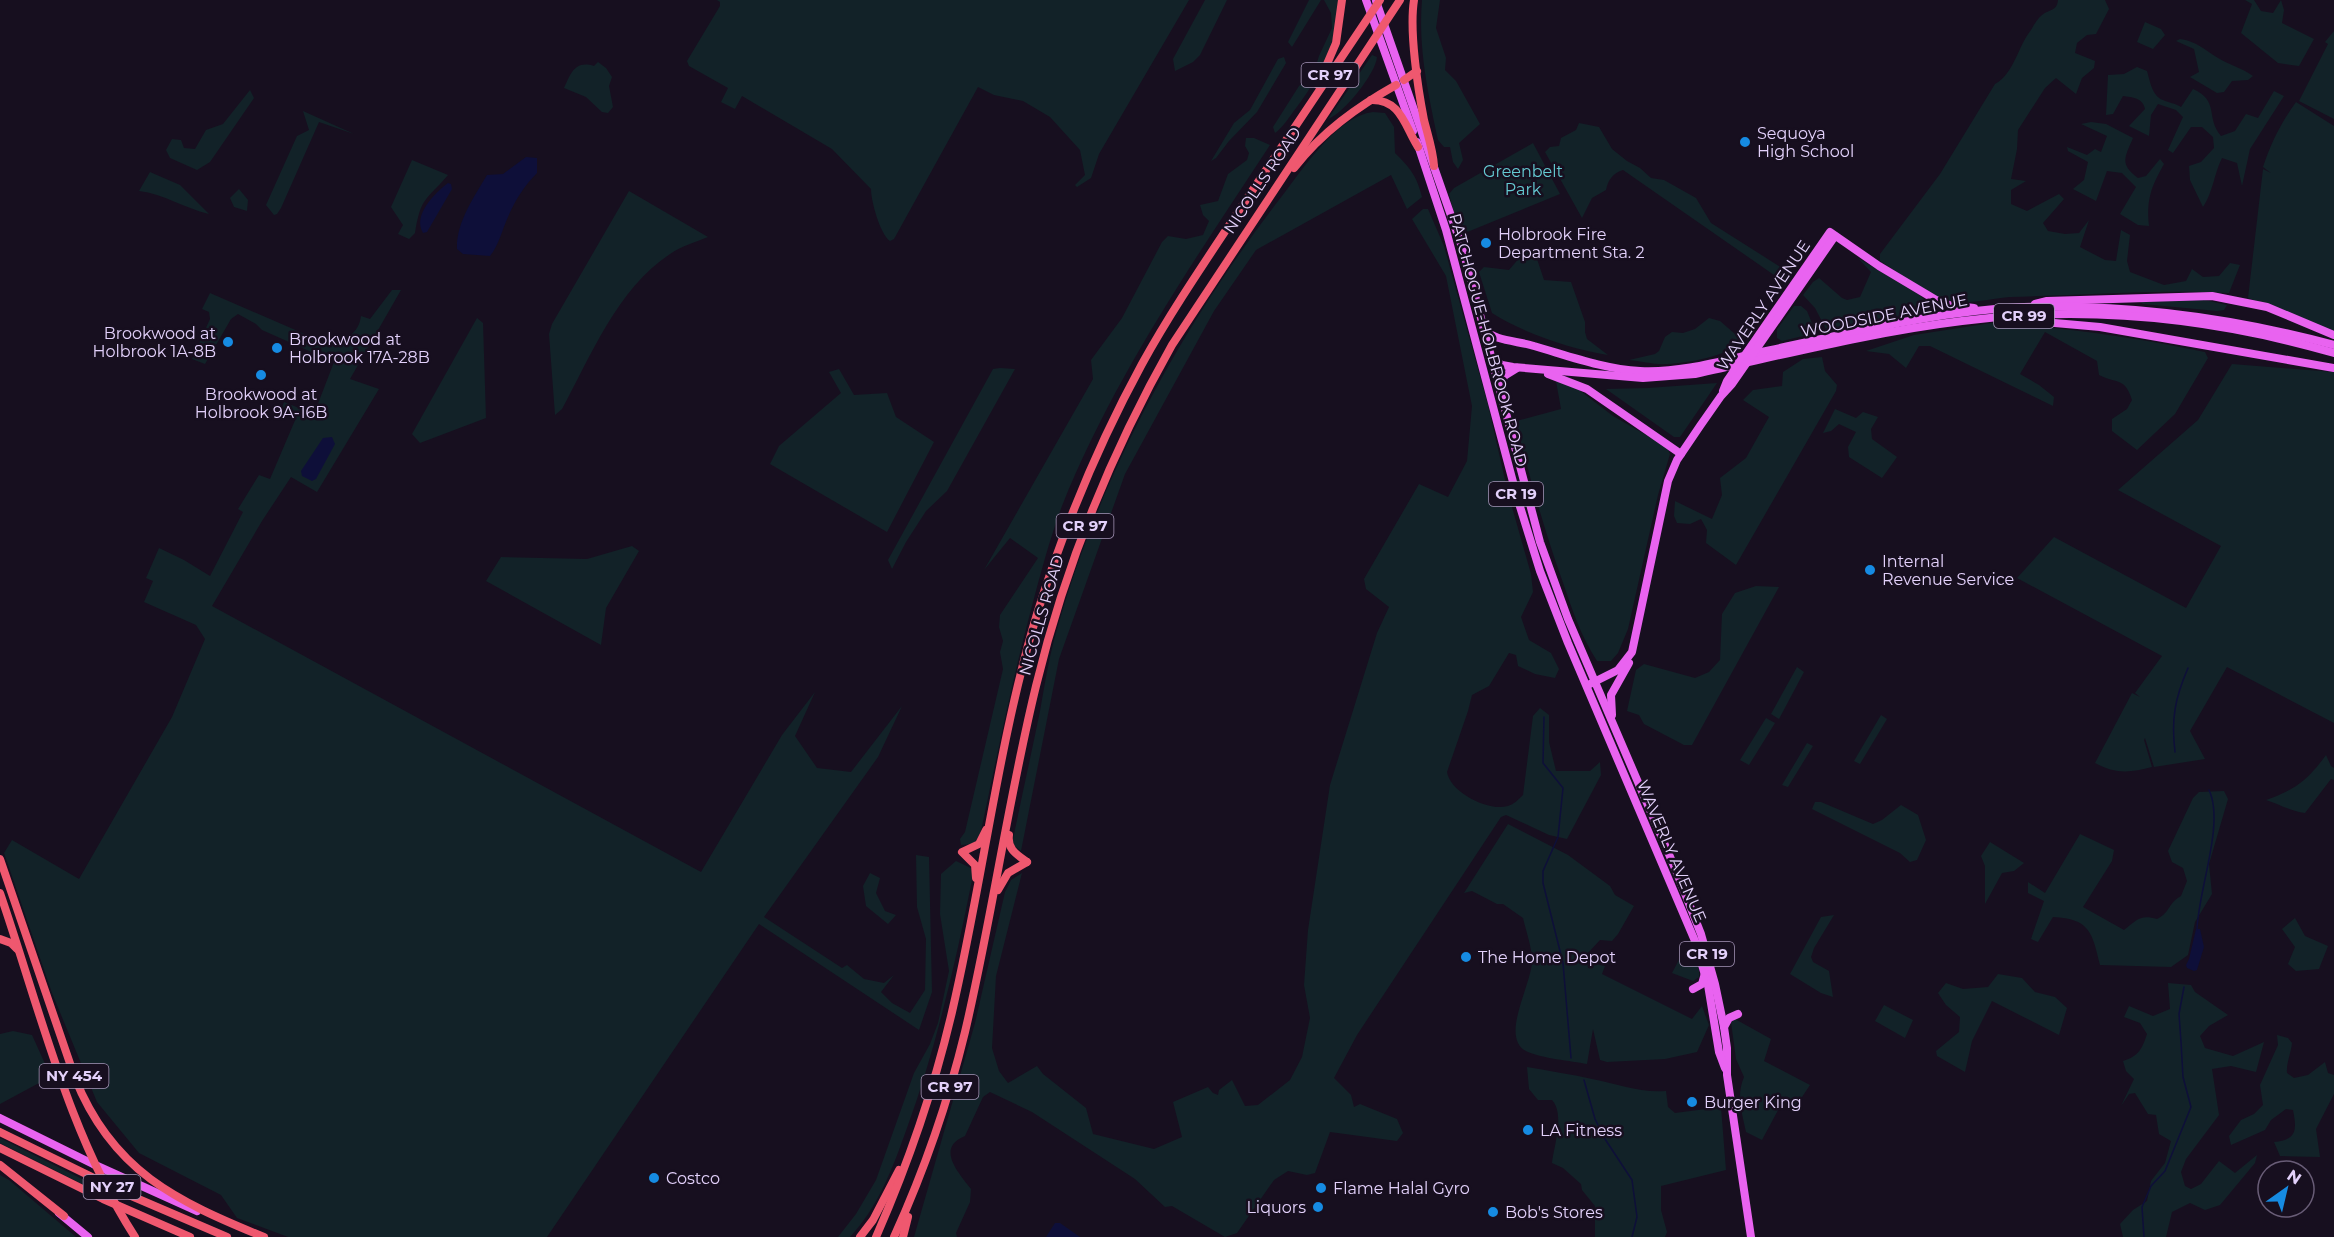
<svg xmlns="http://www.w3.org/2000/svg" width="2334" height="1237" viewBox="0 0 2334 1237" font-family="Montserrat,sans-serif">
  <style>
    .green { fill: #122228 }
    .water { fill: #0e0f39 }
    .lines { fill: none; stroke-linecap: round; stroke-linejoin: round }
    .stream { stroke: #0e0f39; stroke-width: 1.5 }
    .major { stroke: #e963f0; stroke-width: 8 }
    .highway { stroke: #ef586f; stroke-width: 8 }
    .poi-dot { fill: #168be2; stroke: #170f1f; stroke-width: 2 }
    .labels { text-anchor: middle; stroke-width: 5; stroke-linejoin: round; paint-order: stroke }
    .shield { fill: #170f1f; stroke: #a697b9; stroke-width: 1.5 }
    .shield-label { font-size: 15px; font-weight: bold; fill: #e3d1fb }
    .poi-label { font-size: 16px; fill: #e3d1fb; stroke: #170f1f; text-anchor: start }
    .park-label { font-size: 16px; fill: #65cbd3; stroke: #170f1f }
    .street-label { font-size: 16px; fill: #e3d1fb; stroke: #170f1f }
  </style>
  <rect width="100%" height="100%" fill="#170f1f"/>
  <g class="green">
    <path d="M717,0H1189L1099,154L1091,178L1077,187L1075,185L1085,175L1080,150L1050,117L1023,101L994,95L978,87L894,239L890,241C880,234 871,201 871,189L832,149L742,96L735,109L721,102L728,88L689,66L687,61L720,6V2Z"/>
    <polygon points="1205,0 1227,0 1200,55 1193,62 1175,71 1173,59"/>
    <polygon points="1309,0 1321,0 1292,47 1288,42"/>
    <path d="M1324,0H1338C1339,42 1318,80 1293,112C1288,119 1282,128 1275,133L1273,127L1299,86L1309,78L1315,69L1319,56L1332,28L1331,13Z"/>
    <path d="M1422,0H1440L1436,28L1446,58L1445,70L1456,81L1480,124L1459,143L1463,160L1458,169L1453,162L1450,147H1444L1438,140C1428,93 1418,48 1422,0Z"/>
    <path d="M2058,0H2105L2109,9L2096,34L2087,35L2077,43L2075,53L2095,61L2094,68L2082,78L2076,94L2056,78L2045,88L2018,130L2017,149L2011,179L2026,181L2011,190V204L2027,211L2059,194L2064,199L2043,223L2048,231L2065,234L2079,233L2089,220L2080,247L2105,260L2116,261L2121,230L2130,235L2127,261L2130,272L2164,285L2186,281L2192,269L2203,277L2219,276L2230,263L2240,265L2229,293C2156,289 2084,295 2010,297C1992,298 1970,305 1951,301C1932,298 1898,272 1880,261V254L1940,174L1995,84C2014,74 2018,46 2031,30C2034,25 2038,18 2042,15C2050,9 2057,11 2058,0Z"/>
    <polygon points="2245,0 2254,0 2261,11 2273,13 2281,0 2284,10 2282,23 2314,39 2299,66 2278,63 2241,33 2252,4"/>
    <polygon points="2145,22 2161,29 2165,35 2153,49 2137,42"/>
    <polygon points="2334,31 2334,119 2299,101 2328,44 2325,42"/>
    <path d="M2180,39C2196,41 2205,50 2218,58C2230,65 2242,68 2253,76L2248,80L2232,81L2224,92L2217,93L2190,77L2199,72L2194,49L2176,41Z"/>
    <path d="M1372,55L1377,57C1376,73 1344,113 1328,119Z"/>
    <polygon points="1284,57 1286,63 1257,112 1229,141 1216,158 1211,161 1234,123 1250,110 1278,59"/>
    <path d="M598,62L606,68L612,77L609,86L613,107L608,113L602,112L586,97L564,88C571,73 575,60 594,66Z"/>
    <path d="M2137,67L2147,71C2150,81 2152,96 2163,100C2169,103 2175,103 2181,107L2193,89C2220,101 2205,117 2221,136L2235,131L2246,114L2258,118L2274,91L2284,96L2250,149L2242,186L2237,163L2222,158C2214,174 2213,192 2203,207L2190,180L2189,166L2201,162L2214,148L2213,137L2202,127H2191L2173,153L2168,150L2183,117L2176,110L2158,104L2151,115L2149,136L2129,126L2145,109C2143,98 2132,97 2123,96L2113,114L2106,115L2108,75L2124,74Z"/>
    <polygon points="250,90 254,98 210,162 197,170 170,158 166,150 172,139 181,140 184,148 195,149 206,130 223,124"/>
    <path d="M2296,102L2334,126V331L2291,313L2248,298L2263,169L2271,173L2263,167C2271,143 2281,123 2296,102Z"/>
    <polygon points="303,111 354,134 319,122 281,208 277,214 274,215 266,205 297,136 309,130"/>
    <path d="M1373,112L1385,113L1394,127L1395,153C1410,168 1417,176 1422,197L1407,209L1391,175L1256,250L1214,311L1125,474L1059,659L1021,851L1012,844C1021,800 1031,755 1040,711C1044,688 1048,663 1054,640C1098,478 1180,328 1282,196C1303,169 1337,116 1373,112Z"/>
    <path d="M2091,122L2106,124L2133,138C2125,157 2119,164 2138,178L2146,176L2160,159L2164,164C2151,187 2146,200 2149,226L2138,225L2120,214L2136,187L2122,173L2107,171L2096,201L2073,189L2084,180L2088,162L2068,151L2067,147L2087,155L2095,149L2101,152L2107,136L2081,124Z"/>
    <path d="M1579,123L1599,127L1612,149L1627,161L1640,168L1651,178L1664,180L1696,198L1711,223L1782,268L1789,279L1785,286L1774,275L1623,170C1613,173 1608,180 1606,190L1592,198L1582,218L1545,152L1550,147L1559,146L1561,138L1576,130Z"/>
    <path d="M1246,138H1254L1270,145C1194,261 1114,376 1062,506C1050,538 1041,572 1032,606C1012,680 997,756 981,831L974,844L961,845L960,839L965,832L1003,669L1000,652L1003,641L999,627L1000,615L1038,558L1010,538L984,570L1093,379L1091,360L1122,318L1162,242L1168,236L1186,239L1203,235L1209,221L1203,215L1200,205L1218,201L1228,174L1247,160L1249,153L1245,146Z"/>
    <polygon points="1533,143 1560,194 1460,235 1449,194 1454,188"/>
    <path d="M412,160L448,175C426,201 421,196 415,233L409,239L398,234L403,225L391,207Z"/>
    <path d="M150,172L180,185L209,214C184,208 164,194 139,191Z"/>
    <polygon points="239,189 248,200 247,211 234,207 230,198"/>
    <path d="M629,191L708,237C696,242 681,246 670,254C617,289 591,356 562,409L555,415L549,334L552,324Z"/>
    <path d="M1423,209H1428L1444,246L1488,405L1508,493L1531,574L1533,592L1521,617L1529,640L1551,653L1559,669L1555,678L1535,674L1518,666L1516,655L1509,653L1489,686L1472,695L1468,711L1447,772C1450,792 1488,812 1508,806C1514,804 1518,800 1523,795L1533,716L1540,708L1549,715V742L1556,771H1590L1600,762L1601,775L1567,839L1549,835L1506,815L1501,817L1357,1035L1334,1078L1351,1095L1354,1107L1360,1104L1397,1119L1403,1133L1397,1141L1330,1132L1315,1173L1307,1175L1288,1171L1274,1180L1237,1233L1225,1237L1172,1206L1165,1207L1135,1179L1032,1112L990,1092L983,1097L965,1136C935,1148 959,1173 971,1189L970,1202L956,1233L957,1237H914L975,1023L1005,892L1011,880L1022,873L996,976L992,1048L999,1071L1008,1083L1037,1066L1043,1074L1086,1108L1093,1134L1154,1149L1182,1137L1173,1102L1208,1087L1213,1093L1218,1095L1219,1090L1232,1080L1245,1106L1258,1105L1290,1080L1302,1057L1310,1018L1304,985L1308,930L1330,785L1377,633L1389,607L1366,589L1364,579L1419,484L1448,497L1467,461L1472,406L1446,276L1412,219Z"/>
    <path d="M1527,249L1537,259L1544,280L1571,282L1585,322V332L1587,339L1608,355C1571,349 1523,333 1492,313L1479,272L1484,267L1509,270Z"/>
    <polygon points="1858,258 1918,294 1928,303 1925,311 1827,331 1815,308 1803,295 1813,282 1819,278 1842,298 1847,300 1860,297 1871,272"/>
    <path d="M392,290H401L350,379L379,389L317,492L291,477L262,521L212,606L701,872L782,735L815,692L795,736L817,768L851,772L902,706L878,757L764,917L842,968L847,965L864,979L884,983L894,975L881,992L892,1003L910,1013L925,990L926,939L917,907L916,855L929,857L932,992L919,1030L759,924L547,1237H288L237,1218L221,1195L139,1153L97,1102L52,993L4,853L12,840L79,879L172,717L205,639L196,625L144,602L153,581L146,578L159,548L184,560L210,576L243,512L238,509L259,475L270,479L296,418L281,410L284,402L314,414L334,362L262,330L256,324L238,314L231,319L205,364L192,359L210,319L209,312L202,309L210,293L330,345C345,341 359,333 361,316L370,319Z"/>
    <polygon points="2201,299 2227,305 2224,310 2217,311 2143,304 2140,302"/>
    <polygon points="1794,306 1801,306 1807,311 1816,333 1782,341 1777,338 1777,329"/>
    <polygon points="477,318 483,323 486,418 420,443 412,434"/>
    <path d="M1709,318L1720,321L1743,341C1728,356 1689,363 1667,364C1655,365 1641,361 1629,360L1655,354L1659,351L1665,337L1672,332L1683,333L1695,329Z"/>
    <path d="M1991,323C2063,327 2134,337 2205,352L2208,358L2175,414L2137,450L2112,431V419L2127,409L2132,400C2125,377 2117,384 2099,375L2097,361L2045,332L2020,374L2039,385L2054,397L2053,406L1930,346H1919L1906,368L1889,354L1866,351L1914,335Z"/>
    <polygon points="1822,357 1825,371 1837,385 1836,391 1736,565 1706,543 1707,530 1701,519 1690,524 1677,523 1674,516 1675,501 1712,519 1722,495 1720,478 1746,458 1769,417 1743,400 1753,390 1782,386 1783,372 1803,359"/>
    <path d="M2232,364L2334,372V723L2227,667L2190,731L2205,759L2154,767L2145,738L2144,740L2152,767C2130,773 2115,774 2095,763L2132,693L2140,697L2135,693L2162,656L2017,578L2054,537L2186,608L2221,546L2118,490L2198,420Z"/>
    <polygon points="1000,368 1015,369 947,491 926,511 906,542 892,569 888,560 993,369"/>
    <polygon points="839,369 854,395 887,393 896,417 934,442 887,532 770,464 779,446 841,393 829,372"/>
    <path d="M1556,381L1574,386L1613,416L1667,447L1670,454L1658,495L1628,629L1618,653L1611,661H1597C1580,635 1571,606 1561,577C1543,526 1529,475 1516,423L1520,420L1561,409Z"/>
    <polygon points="1717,383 1680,437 1674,437 1606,389 1648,388"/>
    <polygon points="1835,409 1856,418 1863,412 1878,417 1871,429 1872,439 1897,457 1882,478 1849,457 1848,447 1856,432 1839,424 1831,431 1823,433"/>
    <polygon points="632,546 639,551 606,608 601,645 486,581 501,557 587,559"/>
    <polygon points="1756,586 1779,587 1692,745 1684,745 1644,724 1639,715 1627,711 1636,670 1644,664 1695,678 1709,672 1720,660 1722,614 1735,593"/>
    <polygon points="1797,667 1804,672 1779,719 1771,714"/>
    <polygon points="1881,715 1887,719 1860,764 1854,761"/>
    <polygon points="1766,718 1775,723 1749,765 1740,760"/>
    <polygon points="1807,743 1813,746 1788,787 1782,785"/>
    <path d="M2326,755L2331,766L2334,768V780L2331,779L2305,813C2292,812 2279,804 2266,800C2296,789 2307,781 2326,755Z"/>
    <path d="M2224,791L2228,799L2209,864L2212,894L2195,922L2188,955L2171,967L2100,965C2092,932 2090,919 2053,917L2038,942L2031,939L2044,901L2028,893V882L2045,893L2080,834L2114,850L2112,861L2083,907L2124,930C2137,920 2140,914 2157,919C2171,912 2167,904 2181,896L2187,881L2183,868L2172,862L2168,851L2193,798L2199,792Z"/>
    <polygon points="1815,802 1821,802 1873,824 1882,820 1901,805 1918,815 1926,840 1917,860 1910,862 1900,853 1812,809"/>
    <path d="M1508,824L1568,855L1610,886L1615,895L1634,906L1618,934L1612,941L1600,940L1588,953V958L1591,963L1605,966L1602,974L1692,1019L1702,1006L1709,1025L1697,1052L1665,1059L1607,1062L1600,1060L1593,1029L1587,1064C1571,1061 1541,1058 1528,1052C1497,1039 1534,982 1532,958C1531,945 1526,931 1523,918L1503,904H1497L1472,891L1464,893Z"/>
    <polygon points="1990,842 2024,863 2014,871 2002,873 1985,904 1985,866 1981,856"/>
    <path d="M956,861L971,868L973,875C956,961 937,1045 907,1128C893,1167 879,1206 850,1237H838L856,1214L876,1180L914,1073L930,1044L938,1023L949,971L940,914L941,874Z"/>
    <polygon points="870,873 880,878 876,893 885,911 896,915 888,924 866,906 863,886"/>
    <polygon points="1834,915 1814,948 1811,957 1813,962 1829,971 1833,997 1821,993 1790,974 1821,917"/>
    <polygon points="2295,918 2305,936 2328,946 2319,969 2296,971 2288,964 2295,947 2282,929"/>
    <path d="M1689,941C1694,952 1700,964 1699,977L1693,981L1672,973Z"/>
    <polygon points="1998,974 2022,978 2035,992 2055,997 2067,1008 2059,1035 1992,1001 1972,1041 1965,1072 1937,1056 1936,1051 1959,1032 1960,1017 1946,1005 1938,993 1946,983 1963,989 1988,987"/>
    <path d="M2168,983L2191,985L2195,992L2228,1015L2209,1026L2200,1036L2205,1048L2233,1056L2264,1042L2256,1072L2231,1066L2212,1069L2219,1115L2186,1159L2181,1172L2185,1186L2191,1189L2201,1184L2219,1161L2235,1173L2257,1155L2255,1163L2220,1205L2205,1210L2190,1203L2172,1212L2166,1237H2123L2120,1224L2133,1210L2147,1201L2151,1181L2165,1163L2171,1141L2159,1134L2156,1115L2148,1114L2135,1093L2129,1094L2121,1106L2134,1079L2126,1071L2123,1061C2139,1056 2142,1049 2147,1034L2140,1023L2124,1017L2129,1006L2153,1016L2170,1009Z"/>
    <polygon points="1884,1005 1913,1020 1905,1038 1875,1021"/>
    <path d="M1735,1019L1771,1039L1764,1061L1810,1085L1796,1106L1783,1101L1762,1140L1746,1132C1742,1112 1736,1096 1744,1077L1736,1059L1731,1022Z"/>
    <polygon points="13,1031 32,1035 46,1066 41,1072 39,1083 0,1104 0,1034"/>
    <path d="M2277,1035L2288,1038L2292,1043C2291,1053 2286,1064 2287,1073L2294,1078L2308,1075L2325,1062L2328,1073L2334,1075V1094L2316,1129L2320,1157L2280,1156L2274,1142C2297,1140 2297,1130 2293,1110L2286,1109L2271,1120L2265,1130L2231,1145L2229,1136L2241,1120L2254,1114L2263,1105L2260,1085L2278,1045Z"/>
    <path d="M1527,1067C1549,1071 1570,1074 1592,1079C1617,1084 1640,1093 1666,1091L1668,1107L1675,1113L1721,1107L1726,1170L1661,1186V1210L1667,1232L1665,1237H1595V1206L1582,1190L1581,1184L1563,1168L1552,1163C1554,1146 1565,1114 1552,1100H1538L1529,1089Z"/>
    <polygon points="0,1138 104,1190 106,1196 0,1143"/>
    <polygon points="0,1175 9,1180 76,1237 0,1237"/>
  </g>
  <g class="water">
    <path d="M526,157L537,158V173C525,185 515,200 508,217C502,230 499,245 490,256L463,254L457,249C456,223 474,197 487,175L503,174Z"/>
    <path d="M448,183L451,184L452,189L427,232L423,233C412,215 435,193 448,183Z"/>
    <polygon points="332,437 335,444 316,479 312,481 302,476 301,471 323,438"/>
    <polygon points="2196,929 2200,929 2204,947 2197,970 2194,971 2187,968 2186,965 2189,959"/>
    <polygon points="1055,1223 1060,1223 1080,1237 1046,1237"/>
  </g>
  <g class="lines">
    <g class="stream">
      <polyline points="1544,717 1543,763 1563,788 1558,837 1543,871 1543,883 1563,963 1571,1058"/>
      <path d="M2175,752C2171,719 2175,698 2188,668"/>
      <path d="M2197,930C2198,890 2225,824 2209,790"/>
      <polyline points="1584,1080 1595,1119 1605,1139 1632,1180 1637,1217 1632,1237"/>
      <polyline points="2144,1237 2142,1207 2151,1186 2165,1171 2191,1107 2183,1077 2181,1042 2179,1014 2184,987"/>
    </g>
    <g class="major">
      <polyline points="1366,0 1413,131"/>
      <polyline points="1376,1 1463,250 1540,542 1568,619 1677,873 1701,934 1715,984 1724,1027 1727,1048 1727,1075 1751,1237"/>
      <polyline points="1417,142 1446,230 1517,497 1540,571 1568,643 1695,941 1708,985 1719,1052 1725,1068"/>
      <polyline points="2035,304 2047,301 2212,296 2267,307 2334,335"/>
      <polyline points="2022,320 2100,327 2334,368"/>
      <path d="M1484,329C1493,341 1519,341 1534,346C1569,356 1604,369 1640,371C1681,373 1721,361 1761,352C1848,334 1935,311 2024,307C2129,304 2233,318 2334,345"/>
      <path d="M1490,358L1502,365L1513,367L1643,378L1695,374C1783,355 1872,332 1962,321C2086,305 2213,318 2334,353"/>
      <polyline points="1548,374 1587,389 1681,454"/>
      <polyline points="1500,389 1504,376 1517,368"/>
      <polyline points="1723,391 1727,381 1830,232 1879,266 1936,300 1949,305 1974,308"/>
      <polyline points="1590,684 1618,670 1632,652 1668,481 1677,460 1700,426 1721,396 1732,384 1835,236"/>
      <polyline points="1612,715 1611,695 1629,663"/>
      <polyline points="1693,989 1702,984 1705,973"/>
      <polyline points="1724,1027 1729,1018 1738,1014"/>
      <polyline points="0,1118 93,1164 197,1211"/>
      <polyline points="59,1213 88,1237"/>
    </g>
    <g class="highway">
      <path d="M1414,0C1409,31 1418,89 1424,120C1428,136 1433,150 1434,166"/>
      <polyline points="1404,80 1417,71"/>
      <polyline points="1318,85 1336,43 1342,0"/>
      <path d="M1371,100C1401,99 1405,127 1418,147"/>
      <path d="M1294,168C1322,132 1357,107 1396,85"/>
      <path d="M1009,835C1007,849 1016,854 1027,862"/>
      <path d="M0,859L75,1078C112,1171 176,1201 264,1237"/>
      <polyline points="976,878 975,865 962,852 979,844 986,830"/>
      <polyline points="998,890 1008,873 1027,862"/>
      <path d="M0,893C40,1009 68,1133 135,1237"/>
      <polyline points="0,939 11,943 17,949"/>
      <polyline points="0,1132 129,1195 227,1237"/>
      <polyline points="0,1148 103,1199 190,1237"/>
      <polyline points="0,1165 64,1216"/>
      <polyline points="860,1237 873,1220 899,1170"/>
      <path d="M876,1237C908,1164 934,1089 952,1012C983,880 998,743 1037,614C1064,527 1099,443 1142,364C1173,308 1209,256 1244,203C1289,135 1335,68 1380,0"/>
      <path d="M894,1237C924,1171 948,1102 965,1032C992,918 1008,800 1036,686C1065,566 1111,453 1172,345L1400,0"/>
      <polyline points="903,1237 908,1217"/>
    </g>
  </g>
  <g class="poi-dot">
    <circle cx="1745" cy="142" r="6"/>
    <circle cx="1486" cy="243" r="6"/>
    <circle cx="228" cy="342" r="6"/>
    <circle cx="277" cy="348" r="6"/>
    <circle cx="261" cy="375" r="6"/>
    <circle cx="1870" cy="570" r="6"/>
    <circle cx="1466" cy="957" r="6"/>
    <circle cx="1692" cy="1102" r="6"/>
    <circle cx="1528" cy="1130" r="6"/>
    <circle cx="654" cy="1178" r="6"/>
    <circle cx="1321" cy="1188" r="6"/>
    <circle cx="1318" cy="1207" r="6"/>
    <circle cx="1493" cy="1212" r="6"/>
  </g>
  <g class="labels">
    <g class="shield">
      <rect x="1301.5" y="63" width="57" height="24" rx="4.5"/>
      <rect x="1994" y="304" width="60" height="24" rx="4.5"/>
      <rect x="1489" y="482" width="54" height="24" rx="4.5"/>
      <rect x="1056.5" y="514" width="57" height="24" rx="4.5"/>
      <rect x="1680" y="942" width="54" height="24" rx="4.5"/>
      <rect x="39.5" y="1064" width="69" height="24" rx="4.5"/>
      <rect x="921.5" y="1075" width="57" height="24" rx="4.5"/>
      <rect x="83.5" y="1175" width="57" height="24" rx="4.5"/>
    </g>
    <g class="shield-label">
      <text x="1330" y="80">CR 97</text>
      <text x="2024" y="321">CR 99</text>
      <text x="1516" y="499">CR 19</text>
      <text x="1085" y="531">CR 97</text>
      <text x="1707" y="959">CR 19</text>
      <text x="74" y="1081">NY 454</text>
      <text x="950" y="1092">CR 97</text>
      <text x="112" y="1192">NY 27</text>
    </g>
    <g class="poi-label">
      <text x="1757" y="139">Sequoya<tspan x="1757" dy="18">High School</tspan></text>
      <text x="1498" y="240">Holbrook Fire<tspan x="1498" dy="18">Department Sta. 2</tspan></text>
      <text x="216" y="339" text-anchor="end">Brookwood at<tspan x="216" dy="18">Holbrook 1A-8B</tspan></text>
      <text x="289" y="345">Brookwood at<tspan x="289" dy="18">Holbrook 17A-28B</tspan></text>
      <text x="261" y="400" text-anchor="middle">Brookwood at<tspan x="261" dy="18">Holbrook 9A-16B</tspan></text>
      <text x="1882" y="567">Internal<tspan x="1882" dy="18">Revenue Service</tspan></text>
      <text x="1478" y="963">The Home Depot</text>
      <text x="1704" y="1108">Burger King</text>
      <text x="1540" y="1136">LA Fitness</text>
      <text x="666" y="1184">Costco</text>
      <text x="1333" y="1194">Flame Halal Gyro</text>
      <text x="1306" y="1213" text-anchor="end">Liquors</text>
      <text x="1505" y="1218">Bob's Stores</text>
    </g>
    <g class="park-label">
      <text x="1523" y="177">Greenbelt<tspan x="1523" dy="18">Park</tspan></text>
    </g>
    <g class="street-label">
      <text transform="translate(1262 180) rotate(-56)" y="6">NICOLLS ROAD</text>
      <text transform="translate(1763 305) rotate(-56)" y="6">WAVERLY AVENUE</text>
      <text transform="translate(1884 315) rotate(-11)" y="6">WOODSIDE AVENUE</text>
      <text transform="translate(1489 340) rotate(75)" y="6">PATCHOGUE-HOLBROOK ROAD</text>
      <text transform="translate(1041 615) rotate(-74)" y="6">NICOLLS ROAD</text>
      <text transform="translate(1672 851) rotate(67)" y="6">WAVERLY AVENUE</text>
    </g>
  </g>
  <g transform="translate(2286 1189) rotate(34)"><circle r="28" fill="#170f1f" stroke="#695d77" stroke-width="1.5"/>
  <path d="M0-4.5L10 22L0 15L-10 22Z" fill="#168be2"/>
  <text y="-9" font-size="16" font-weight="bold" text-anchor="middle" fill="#e3d1fb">N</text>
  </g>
</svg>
